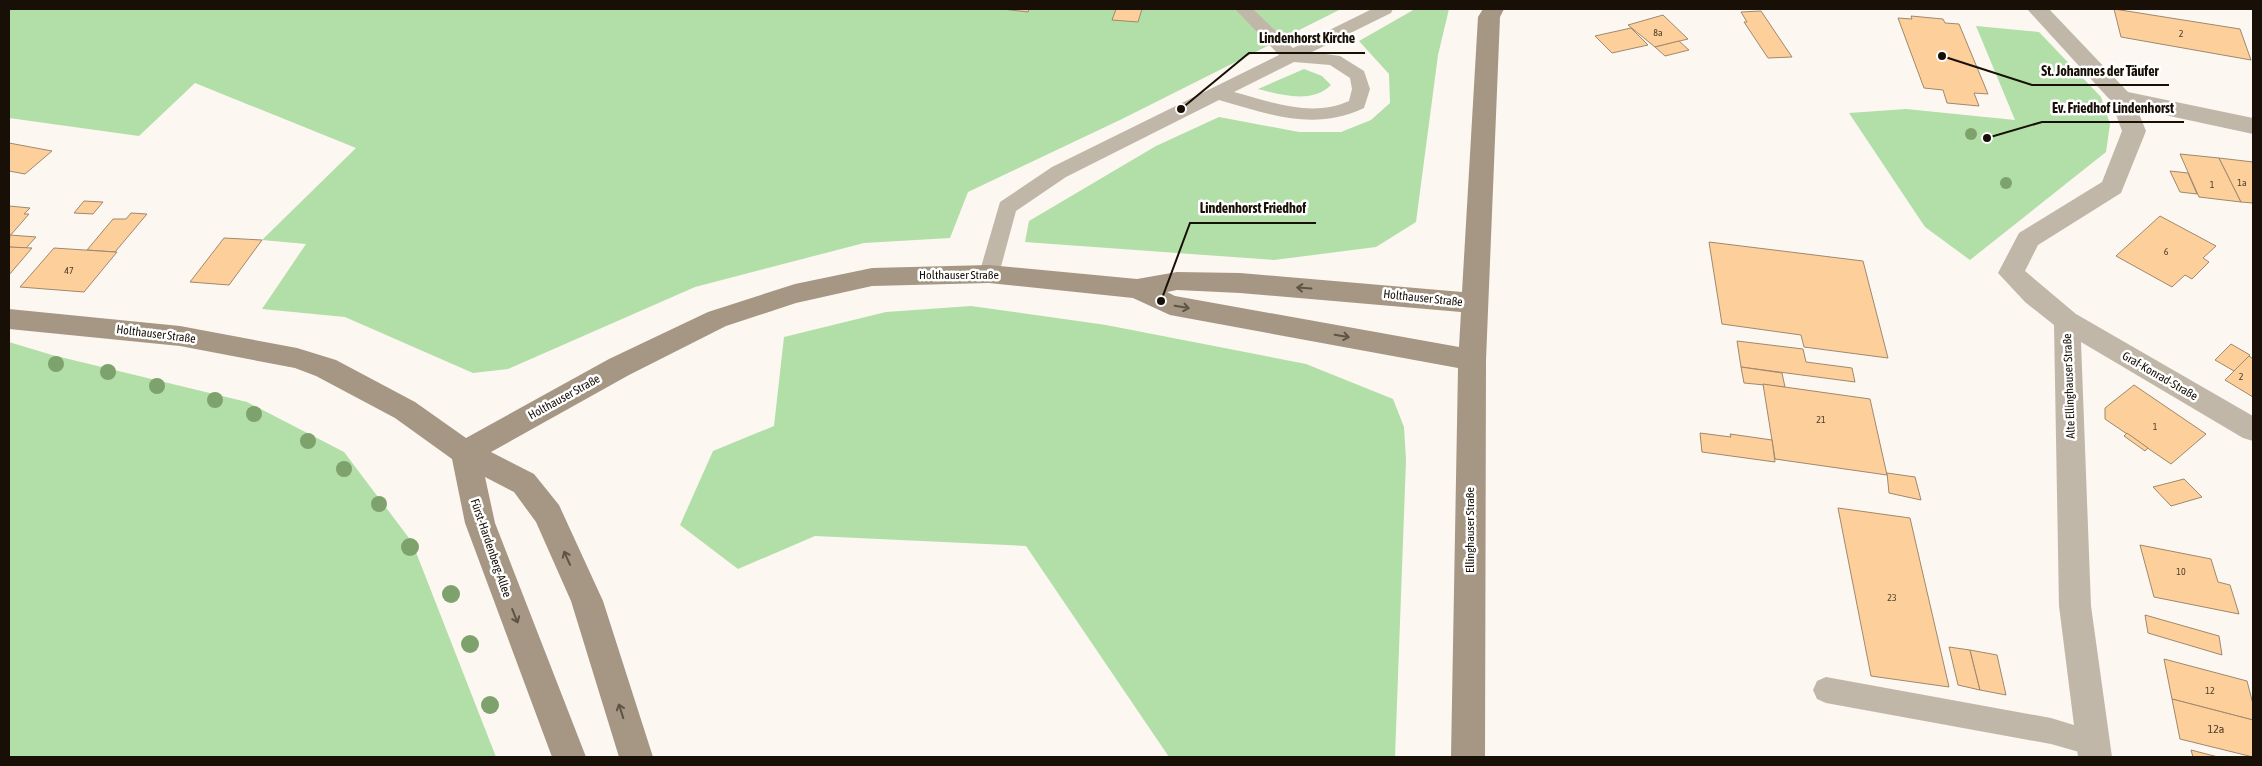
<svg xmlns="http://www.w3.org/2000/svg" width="2262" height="766" viewBox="0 0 2262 766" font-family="'Asap Condensed',sans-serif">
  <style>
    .green { fill: #b2dea8 }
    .building { fill: #fdd09b; stroke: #a0886d }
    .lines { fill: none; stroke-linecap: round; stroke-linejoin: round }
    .lane { fill: #c1b7a9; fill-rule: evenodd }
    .street { fill: #c1b7a9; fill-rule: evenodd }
    .secondary { fill: #a59783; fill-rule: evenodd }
    .tree { fill: #7ea26c }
    .oneway { stroke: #5e5444 }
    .labels { text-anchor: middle; stroke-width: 5; stroke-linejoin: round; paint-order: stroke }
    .number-label { font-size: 10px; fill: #51402b }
    .street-label { font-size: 12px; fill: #181006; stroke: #fff }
    .near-number-label { font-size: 12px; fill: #51402b }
    .leader { fill: none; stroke: #181006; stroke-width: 2 }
    .callout-dot { fill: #181006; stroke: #fff; stroke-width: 2 }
    .callout-label { font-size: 14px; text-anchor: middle; font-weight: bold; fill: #181006; stroke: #fff; stroke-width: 5; stroke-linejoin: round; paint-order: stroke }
  </style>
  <rect width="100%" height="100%" fill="#fcf7f1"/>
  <g class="green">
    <polygon points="9,9 1341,9 1122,119 968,192 950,238 864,243 695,287 508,369 473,373 345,317 262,309 306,244 262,240 356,148 195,83 139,136 9,118"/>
    <polygon points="1415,9 1449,9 1438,55 1416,222 1376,247 1274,260 1025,242 1029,221 1156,146 1219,117 1299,132 1341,132 1371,120 1390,103 1389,74 1359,41"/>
    <polygon points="1976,26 2039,32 2101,97 2110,124 2106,152 1970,260 1925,227 1849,113 1906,109 2015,120"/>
    <path d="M1304,69L1322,76L1331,85C1312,104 1281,95 1258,89Z"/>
    <polygon points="971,306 1106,325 1306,364 1393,399 1404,427 1406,460 1395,757 1169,757 1026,546 815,536 738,569 680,525 713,451 774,426 784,337 886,312"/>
    <polygon points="9,342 52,355 247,402 344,452 412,542 496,757 9,757"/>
  </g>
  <g class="building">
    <polygon points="1002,9 1029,9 1028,12"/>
    <polygon points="1116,9 1142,9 1138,22 1112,20"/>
    <polygon points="2114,9 2240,29 2251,60 2121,37"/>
    <polygon points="1761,11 1792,57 1768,58 1744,22 1747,22 1741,12"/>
    <polygon points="1663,15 1688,39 1655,47 1628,25"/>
    <polygon points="1911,16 1943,19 1945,23 1959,24 1988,94 1974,93 1979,106 1947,103 1943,90 1924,88 1898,18 1912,19"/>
    <polygon points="1631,28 1648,45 1612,53 1595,36"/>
    <polygon points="1679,41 1689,50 1665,56 1655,47"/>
    <polygon points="9,143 52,151 25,174 9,171"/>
    <polygon points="2180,154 2219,158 2241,202 2199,197"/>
    <polygon points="2219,158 2253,162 2253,203 2241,202"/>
    <polygon points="2170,171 2188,173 2197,194 2180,192"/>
    <polygon points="84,201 103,202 93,214 74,213"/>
    <polygon points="9,206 30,208 24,214 29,214 9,237"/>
    <polygon points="131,213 147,214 115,252 87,250 113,219 126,219"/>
    <polygon points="2160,216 2216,246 2203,258 2209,262 2192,279 2185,275 2172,287 2116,256"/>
    <polygon points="10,235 36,237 26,248 9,247"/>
    <polygon points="224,238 262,240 229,285 190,282"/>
    <polygon points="1709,242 1863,261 1888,358 1804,347 1801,335 1722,324"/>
    <polygon points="9,247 32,248 9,275"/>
    <polygon points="54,248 115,252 117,252 84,292 20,287"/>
    <polygon points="1737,341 1803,349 1806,362 1852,368 1855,382 1741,367"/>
    <polygon points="2231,344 2250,355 2234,371 2215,360"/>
    <polygon points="2249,356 2253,359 2253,397 2225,380"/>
    <polygon points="1741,367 1782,373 1785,387 1744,383"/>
    <polygon points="1763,384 1870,399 1887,475 1775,459"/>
    <polygon points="2134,385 2206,434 2171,464 2105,419 2105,408"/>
    <polygon points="1700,433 1731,437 1730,434 1772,440 1775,462 1702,452"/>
    <polygon points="2127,433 2148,448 2145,451 2124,436"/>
    <polygon points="1887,473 1915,477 1921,500 1889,493"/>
    <polygon points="2184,479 2202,497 2171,506 2153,487"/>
    <polygon points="1838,508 1910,518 1949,687 1871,676"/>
    <polygon points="2140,545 2211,559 2218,582 2230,585 2239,614 2154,597"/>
    <polygon points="2145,615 2219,636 2222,655 2148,633"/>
    <polygon points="1949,647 1970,650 1980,690 1958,685"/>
    <polygon points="1970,650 1997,655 2006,695 1980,690"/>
    <polygon points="2164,659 2247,681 2253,704 2253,720 2172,699"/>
    <polygon points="2172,699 2253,720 2253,757 2180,739"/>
    <polygon points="2191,750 2218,757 2193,757"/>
  </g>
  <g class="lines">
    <g class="lane">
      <path d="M1235,9H1253L1293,48L1372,9H1393L1391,13L1312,52L1340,56L1364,71L1370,89L1364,108C1313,132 1269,114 1219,100L1066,177L1016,211L999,274L996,279L989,282L982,279L979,274L1000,202L1052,167L1279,55ZM1294,62L1330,65L1350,78L1352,89L1349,101C1312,118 1271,102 1234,92Z"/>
      <polygon points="1826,677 2051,718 2103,734 2107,743 2103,752 2093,756 2051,744 1826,703 1817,699 1813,690 1817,681"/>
    </g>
    <polygon class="street" points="2027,9 2049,9 2128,92 2253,118 2253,134 2137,109 2146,131 2121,193 2038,245 2025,271 2076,314 2253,416 2253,441 2243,438 2081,342 2091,606 2112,757 2078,757 2059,606 2054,325 2025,302 1998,273 2019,233 2102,182 2122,131 2111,101"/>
    <path class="secondary" d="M1483,9H1504L1500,17L1486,360L1485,757H1451L1458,368L1170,315L1133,298L989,283L872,286L796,303L726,326L629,375L491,452L534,474L559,505L603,601L653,757H619L571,601L536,522L514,492L485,477L495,523L586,757H552L465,523L452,459L395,418L316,376L295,368L180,346L9,329V309L180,326L297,348L336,360L415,402L466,438L609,359L708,312L795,284L872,268L989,265L1137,279L1177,272L1240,273L1462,292L1478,17ZM1177,290L1240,293L1461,312L1459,347L1175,296L1167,292Z"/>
  </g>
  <g class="tree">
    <circle cx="2149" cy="72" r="6"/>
    <circle cx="1971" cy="134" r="6"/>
    <circle cx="2006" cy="183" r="6"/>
    <circle cx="56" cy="364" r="8"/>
    <circle cx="108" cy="372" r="8"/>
    <circle cx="157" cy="386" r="8"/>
    <circle cx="215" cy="400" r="8"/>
    <circle cx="254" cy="414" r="8"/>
    <circle cx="308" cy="441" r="8"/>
    <circle cx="344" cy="469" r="8"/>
    <circle cx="379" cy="504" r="8"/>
    <circle cx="410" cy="547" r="9"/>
    <circle cx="451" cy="594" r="9"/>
    <circle cx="470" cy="644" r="9"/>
    <circle cx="490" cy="705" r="9"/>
  </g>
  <defs><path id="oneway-shaft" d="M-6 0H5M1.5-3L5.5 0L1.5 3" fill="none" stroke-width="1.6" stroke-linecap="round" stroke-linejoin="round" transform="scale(1.25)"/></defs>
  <g class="oneway">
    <use href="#oneway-shaft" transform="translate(1304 288) rotate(-176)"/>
    <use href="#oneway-shaft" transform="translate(1182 307) rotate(10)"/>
    <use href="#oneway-shaft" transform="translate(1342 336) rotate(10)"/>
    <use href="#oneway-shaft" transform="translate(567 558) rotate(-114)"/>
    <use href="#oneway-shaft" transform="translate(515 616) rotate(68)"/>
    <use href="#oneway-shaft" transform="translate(621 711) rotate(-108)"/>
  </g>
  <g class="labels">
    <g class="number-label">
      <text x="1658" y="36">8a</text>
      <text x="2181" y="37">2</text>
      <text x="2242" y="186">1a</text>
      <text x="2212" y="188">1</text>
      <text x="2166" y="255">6</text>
      <text x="69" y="274">47</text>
      <text x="2241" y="380">2</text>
      <text x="1821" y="423">21</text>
      <text x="2155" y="430">1</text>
      <text x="2181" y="575">10</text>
      <text x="1892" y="601">23</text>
      <text x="2210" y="694">12</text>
    </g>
    <g class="street-label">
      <text x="959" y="279">Holthauser Straße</text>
      <text transform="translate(1423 298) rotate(6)" y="4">Holthauser Straße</text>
      <text transform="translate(156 334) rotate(7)" y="4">Holthauser Straße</text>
      <text transform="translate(2160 376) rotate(30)" y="4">Graf-Konrad-Straße</text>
      <text transform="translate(2069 386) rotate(-92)" y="4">Alte Ellinghauser Straße</text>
      <text transform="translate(564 397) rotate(-29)" y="4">Holthauser Straße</text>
      <text transform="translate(1470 530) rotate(-90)" y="4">Ellinghauser Straße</text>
      <text transform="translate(491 548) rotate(71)" y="4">Fürst-Hardenberg-Allee</text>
    </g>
    <g class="near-number-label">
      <text x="2216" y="733">12a</text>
    </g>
  </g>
  <path class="leader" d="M1181 109L1249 53H1365M1942 56L2032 85H2169M1987 138L2042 122H2184M1161 301L1190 223H1316"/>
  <g class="callout-dot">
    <circle cx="1181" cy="109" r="5"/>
    <circle cx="1942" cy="56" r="5"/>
    <circle cx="1987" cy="138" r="5"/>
    <circle cx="1161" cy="301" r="5"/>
  </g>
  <g class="callout-label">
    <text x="1307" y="43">Lindenhorst Kirche</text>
    <text x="2100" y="76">St. Johannes der Täufer</text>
    <text x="2113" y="113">Ev. Friedhof Lindenhorst</text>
    <text x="1253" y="213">Lindenhorst Friedhof</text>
  </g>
  <rect width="2262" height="766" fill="none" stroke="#181006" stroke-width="20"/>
</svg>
